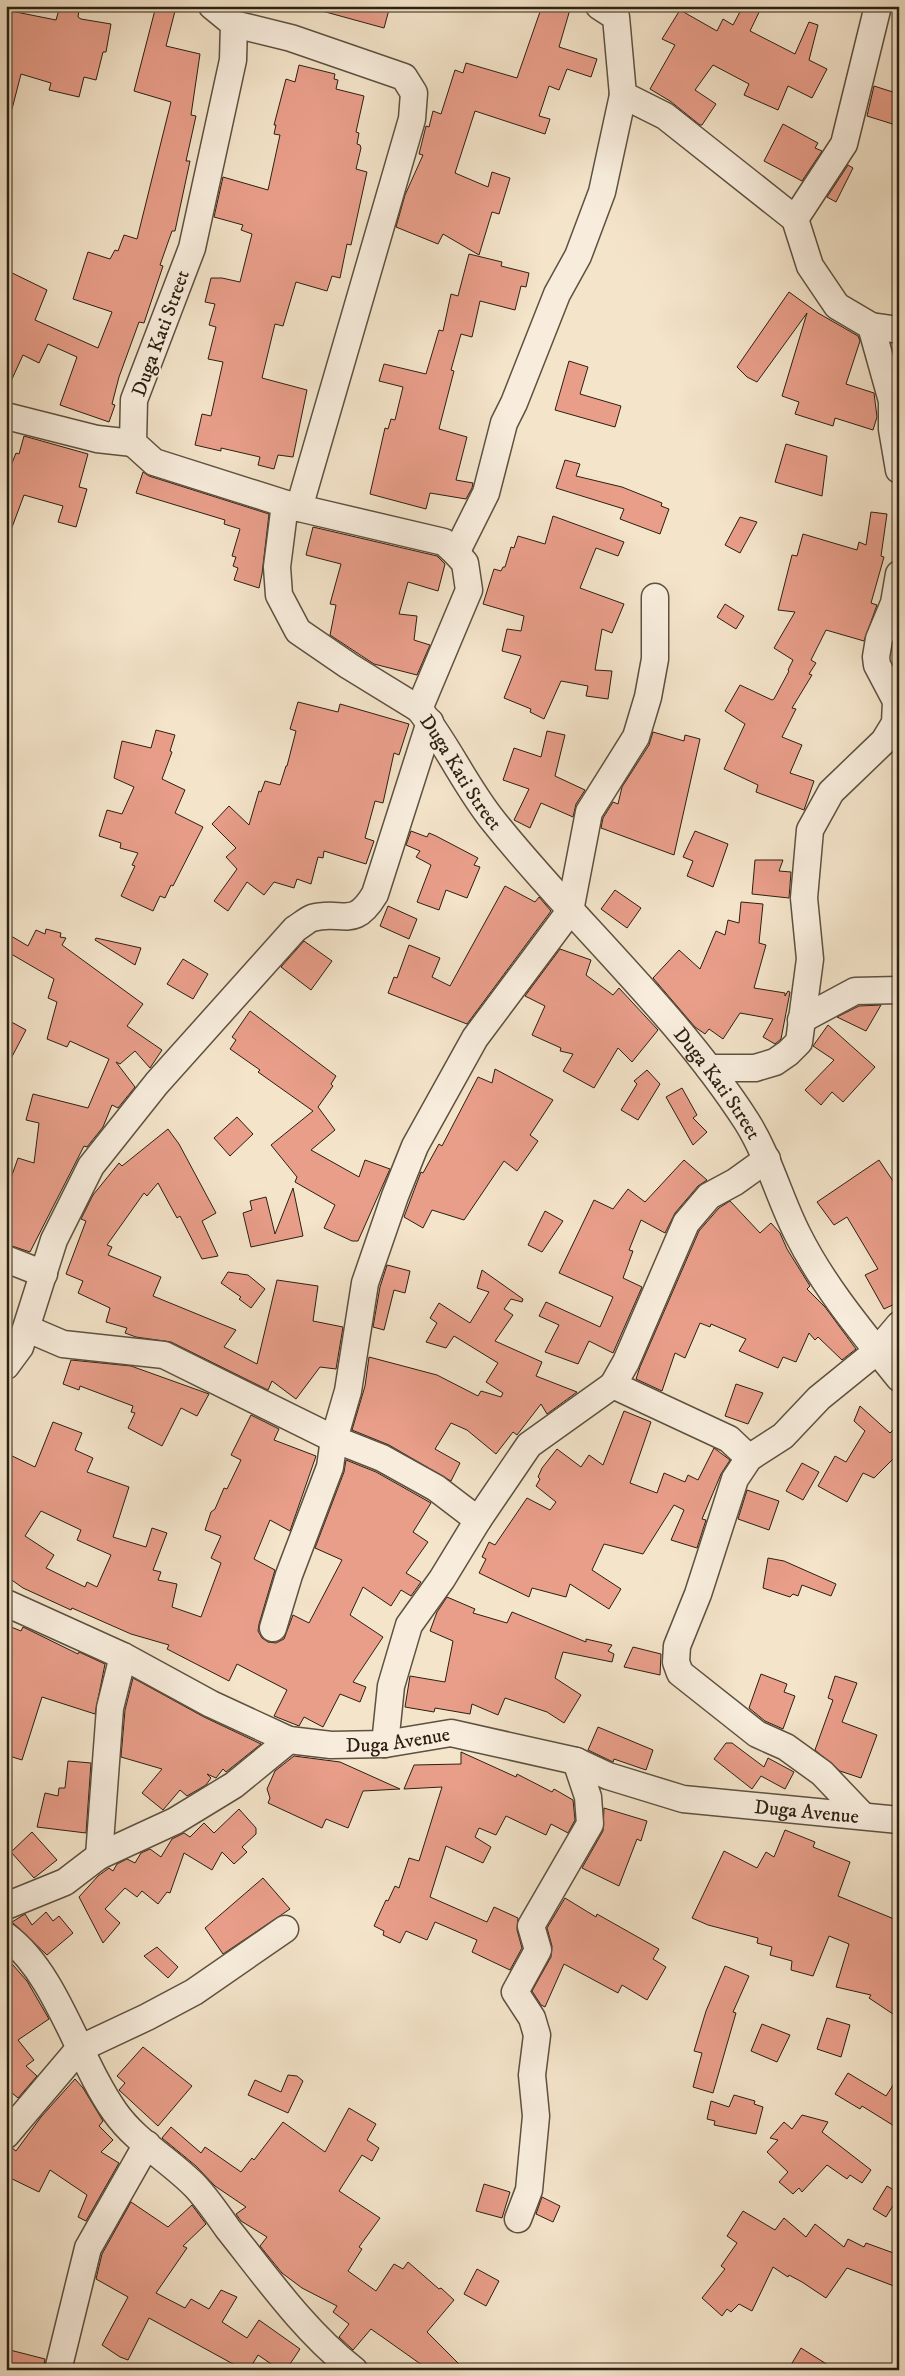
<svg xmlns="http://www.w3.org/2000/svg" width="905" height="2376" viewBox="0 0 905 2376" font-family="'IM FELL DW Pica',serif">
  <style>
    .building { fill: #e99e8a; stroke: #2b2011; fill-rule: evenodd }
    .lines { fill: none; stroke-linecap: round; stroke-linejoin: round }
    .minor-casing { stroke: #5d513f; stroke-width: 29 }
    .minor { stroke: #f8eddd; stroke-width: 26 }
    .labels { text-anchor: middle; stroke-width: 4; stroke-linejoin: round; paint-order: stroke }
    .street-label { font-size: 20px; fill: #2b2011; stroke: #f8eddd }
  </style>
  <rect width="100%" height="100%" fill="#f4e4ca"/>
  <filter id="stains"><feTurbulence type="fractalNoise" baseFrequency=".004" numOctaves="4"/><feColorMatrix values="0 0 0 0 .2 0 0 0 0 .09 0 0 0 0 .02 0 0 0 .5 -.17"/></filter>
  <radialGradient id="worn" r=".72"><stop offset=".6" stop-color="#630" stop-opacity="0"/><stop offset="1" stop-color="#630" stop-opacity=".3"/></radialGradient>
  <g class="building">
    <polygon points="60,6 79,10 78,17 81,19 111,24 106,52 103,52 96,80 84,77 79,97 49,90 51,83 21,74 12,109 6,108 6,10 56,20"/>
    <polygon points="156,6 175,11 166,46 200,54 191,115 196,116 186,161 190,161 175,231 172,231 160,265 163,266 144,323 139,322 119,377 112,404 115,405 109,422 60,405 77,357 48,344 39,363 23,355 6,392 6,270 47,290 35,320 98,348 112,312 73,299 88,252 110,259 115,250 118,251 124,235 137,239 171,102 134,91"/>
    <polygon points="323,6 390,6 384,28 322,11"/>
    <polygon points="542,6 571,6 559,47 597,59 591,77 567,69 559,90 549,86 539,116 550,119 545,134 475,111 455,173 488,187 492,172 510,178 499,214 492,212 479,255 443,234 438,244 396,227 405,195 423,155 419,154 426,126 429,127 433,111 441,114 455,70 463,73 466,63 517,78"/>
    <polygon points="743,6 762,6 750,31 795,54 809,22 818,25 809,60 827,69 812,98 788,86 778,110 744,95 749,84 713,65 695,90 716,104 702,125 700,125 670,101 650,89 675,45 662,39 680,10 717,31 723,19 733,25"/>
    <polygon points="299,65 335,74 334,79 338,80 336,89 364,96 356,132 359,133 357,144 360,145 361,148 356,169 367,172 351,245 347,244 340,278 332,276 327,291 296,282 283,326 275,324 262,378 307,390 293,457 278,455 274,469 258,465 260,457 221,448 221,451 195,445 202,414 211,416 223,362 208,359 216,327 209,325 215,304 205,302 211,278 222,278 240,282 252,234 241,230 243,225 214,217 223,177 268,190 280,135 274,134 276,125 274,125 286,79 295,82"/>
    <polygon points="874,86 899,94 899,126 867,116"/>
    <polygon points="783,124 818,143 815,148 822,151 802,181 764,161"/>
    <polygon points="848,165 853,168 836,202 827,197"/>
    <polygon points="469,254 502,262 501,266 529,273 526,287 521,286 515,310 480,301 472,337 461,334 451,370 454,371 439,429 467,437 456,480 473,483 472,488 466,499 430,493 426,509 370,494 385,428 388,429 391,419 395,420 403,387 379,381 384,364 426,374 439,330 443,331 451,294 458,296"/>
    <polygon points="789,292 818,313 858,336 860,341 846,384 874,393 877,417 873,430 835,418 833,426 795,414 799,402 782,396 807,313 757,382 747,377 737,367"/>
    <polygon points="569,361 588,367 580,394 621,406 615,427 555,410"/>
    <polygon points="24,436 88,454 79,487 87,489 76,527 58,522 63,506 24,495 8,538 6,537 6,478 16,453 19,454"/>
    <polygon points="786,444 827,456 822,496 775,482"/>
    <polygon points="565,460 580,464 576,476 622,487 662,503 661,506 669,509 660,534 620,519 624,509 556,488"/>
    <polygon points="143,472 149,476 269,514 262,574 259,588 234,580 238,568 233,566 236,557 232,556 240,529 224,524 225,520 136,493"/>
    <polygon points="871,512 887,514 881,556 884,557 871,603 877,605 864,641 826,630 811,660 816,663 809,674 812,675 792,708 796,709 782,737 802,745 790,773 814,781 804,810 756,792 758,785 724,769 745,724 725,711 740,685 772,700 774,699 789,671 788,670 793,660 774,648 795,612 778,610 792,555 797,556 803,534 857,550 859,542 866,545"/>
    <polygon points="553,516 624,542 618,556 596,548 580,588 624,604 612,633 602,629 595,670 612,671 608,699 586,696 588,686 561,681 544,719 530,712 531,709 504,698 521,656 502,651 507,629 521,631 524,616 483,604 494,569 501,571 503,567 505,567 511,547 514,548 518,536 545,544"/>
    <polygon points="740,517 757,522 740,553 725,545"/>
    <polygon points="313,527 437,556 445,564 438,591 408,582 399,614 417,616 414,640 430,645 417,675 374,664 330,635 336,605 330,604 341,564 306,555"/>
    <polygon points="725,604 744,616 736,629 717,617"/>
    <polygon points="298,702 338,712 340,704 409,724 399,755 394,753 383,803 375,801 365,838 374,841 366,864 324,851 323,858 318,857 311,884 297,879 294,888 274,882 264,895 247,882 228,911 214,901 237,869 226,857 236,848 212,824 229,806 249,825 259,791 261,792 265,781 280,785 286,766 287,766 296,731 290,729"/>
    <polygon points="156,730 175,735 170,751 172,752 162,779 185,790 175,813 203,827 173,886 171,885 165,898 160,896 153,911 121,896 135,866 132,865 138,853 120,848 121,843 99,836 107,810 122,814 134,787 114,778 122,741 151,748"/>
    <polygon points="547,731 565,735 555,776 585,790 576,804 573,817 541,803 530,828 514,820 529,789 503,780 514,748 541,757"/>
    <polygon points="653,732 684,741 685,735 700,739 674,855 601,828 603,818 613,802 618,804 622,787 649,745"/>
    <polygon points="411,831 427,837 429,833 436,836 478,858 474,865 480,867 467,898 446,890 439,910 417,902 431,865 416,857 420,851 406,845"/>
    <polygon points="695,831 728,844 713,887 687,876 693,861 683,857"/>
    <polygon points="755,860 783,860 779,871 791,872 789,898 752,894"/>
    <polygon points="505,886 535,902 539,897 551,911 467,1024 388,993 394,977 397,978 409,945 440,958 432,977 450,986"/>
    <polygon points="615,890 641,908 627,928 601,909"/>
    <polygon points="741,902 763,904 759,943 766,945 754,988 785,993 785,996 788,991 790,992 781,1039 775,1044 763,1037 773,1019 740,1013 723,1039 709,1029 705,1034 695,1027 653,978 679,950 700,969 716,931 725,935 728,920 739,923"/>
    <polygon points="388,906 417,919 409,939 380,926"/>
    <polygon points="46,929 61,933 60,937 66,938 62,945 143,1004 127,1026 162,1050 150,1068 135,1051 120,1064 116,1062 135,1087 118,1108 112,1105 103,1127 87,1147 84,1146 30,1252 6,1244 6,1192 18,1158 34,1163 39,1123 26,1120 33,1094 88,1108 109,1059 70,1041 67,1047 47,1039 57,1002 48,998 54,979 6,951 6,933 28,946 36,930 45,934"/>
    <polygon points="96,938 141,948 135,965 95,940"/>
    <polygon points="304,941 332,961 311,990 281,967"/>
    <polygon points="560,949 591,960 586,975 613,995 619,988 658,1030 632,1062 618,1048 594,1088 563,1071 573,1054 560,1051 561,1048 532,1035 545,1006 525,996"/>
    <polygon points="183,959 208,974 193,999 167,984"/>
    <polygon points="881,1005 866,1031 837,1017 859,1006"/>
    <polygon points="250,1011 336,1076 331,1084 333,1086 318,1107 335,1130 311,1150 359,1177 365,1160 390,1169 358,1241 352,1241 324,1228 335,1205 295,1182 297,1177 271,1145 313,1111 258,1072 260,1070 230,1049 236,1040 232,1037"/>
    <polygon points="6,1019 26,1030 6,1068"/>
    <polygon points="828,1025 875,1067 843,1102 832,1092 821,1105 805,1090 834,1060 813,1046"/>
    <polygon points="495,1069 553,1100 530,1135 538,1141 517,1171 504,1161 464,1220 432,1210 423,1228 404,1217 421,1172 423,1173 439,1144 442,1146 478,1077 492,1083"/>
    <polygon points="647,1070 660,1084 638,1120 621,1110 637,1084 634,1081"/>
    <polygon points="682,1088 697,1115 693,1118 707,1132 693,1145 666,1097"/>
    <polygon points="237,1117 253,1134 230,1156 214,1138"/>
    <polygon points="168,1129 179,1144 216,1213 202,1221 218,1256 202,1259 180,1216 177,1218 158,1183 147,1196 144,1193 107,1245 112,1247 108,1255 161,1277 153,1296 236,1330 224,1347 257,1364 277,1280 318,1286 313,1321 343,1327 336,1369 320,1367 296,1399 272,1381 268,1390 171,1342 136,1337 125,1333 127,1328 106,1322 110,1308 78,1293 83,1281 66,1274 86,1221 81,1219 93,1195 119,1163 122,1166"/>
    <polygon points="684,1160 707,1180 698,1186 675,1213 665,1233 641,1220 629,1250 633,1251 623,1278 642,1287 613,1353 589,1341 578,1364 545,1352 559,1325 539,1316 546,1302 600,1327 613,1297 559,1273 594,1200 613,1209 628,1189 645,1202"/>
    <polygon points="879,1160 893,1181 899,1176 899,1302 884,1309 865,1275 878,1269 847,1217 834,1225 817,1202"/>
    <polygon points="293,1188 303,1236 251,1247 243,1213 252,1210 250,1201 266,1197 275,1234"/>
    <polygon points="730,1201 760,1233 771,1223 780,1233 787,1249 810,1286 807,1289 825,1307 856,1349 842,1360 818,1337 815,1340 809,1333 796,1362 783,1357 778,1368 739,1351 746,1339 711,1324 710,1327 700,1323 685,1358 675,1353 662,1391 636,1379 640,1367 699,1231 719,1208"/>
    <polygon points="545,1211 563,1221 542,1252 528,1245"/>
    <polygon points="387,1265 410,1271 405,1293 394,1290 384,1330 373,1327 380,1287"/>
    <polygon points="482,1270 523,1299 522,1302 511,1299 504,1309 513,1315 495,1341 542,1362 536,1376 577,1392 547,1414 541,1404 517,1435 513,1432 496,1454 467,1430 451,1423 435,1449 460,1463 451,1481 389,1445 352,1430 365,1386 369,1357 437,1375 478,1396 481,1391 501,1397 503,1393 486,1382 498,1363 454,1336 446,1348 426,1342 437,1323 430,1318 439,1303 470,1323 489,1292 477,1288"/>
    <polygon points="228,1272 248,1275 265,1289 251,1308 239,1299 241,1297 221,1283"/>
    <polygon points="71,1360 131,1366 209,1394 197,1416 181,1408 162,1446 128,1428 135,1413 131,1412 133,1406 80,1386 79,1390 63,1384"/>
    <polygon points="736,1384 763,1393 748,1424 725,1416"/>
    <polygon points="860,1406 890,1433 899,1424 899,1453 874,1478 863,1473 847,1502 818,1486 835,1456 846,1462 865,1431 854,1421"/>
    <polygon points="624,1411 651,1422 630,1483 657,1493 664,1473 685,1482 688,1475 698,1480 714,1448 730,1460 721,1474 702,1519 706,1520 697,1548 671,1540 684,1510 674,1505 643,1554 604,1544 592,1570 621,1589 609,1609 570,1584 566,1597 532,1588 529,1597 479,1573 486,1559 482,1557 489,1542 495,1545 527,1498 550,1510 556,1502 536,1486 540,1479 538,1477 542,1468 557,1449 581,1467 589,1455 603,1465"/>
    <path d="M251,1415L279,1429L274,1440L316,1456L290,1531L270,1520L254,1559L275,1570L259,1624L258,1631L262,1638L268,1642L276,1643L284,1639L293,1615L309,1623L342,1560L315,1548L344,1472L346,1460L376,1472L431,1503L413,1532L428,1542L406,1573L421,1582L411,1596L401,1590L391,1606L363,1587L350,1615L383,1637L353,1682L366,1687L360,1702L340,1694L323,1727L304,1717L299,1726L274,1716L287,1690L237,1664L229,1681L167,1649L169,1645L131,1634L72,1608L71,1610L23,1588L6,1576V1453L35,1467L53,1422L82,1433L75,1450L93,1458L87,1472L129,1487L113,1537L146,1547L152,1528L167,1533L153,1570L161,1572L158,1580L177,1584L172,1607L201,1617L221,1563L211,1558L221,1536L205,1530L211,1512L215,1509L224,1488L227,1489L241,1460L231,1455ZM41,1511L81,1530L77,1540L111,1555L97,1587L87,1582L85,1587L46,1568L54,1555L25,1536Z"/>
    <polygon points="802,1463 819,1472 803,1500 786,1491"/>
    <polygon points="747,1490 779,1501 769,1530 738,1519"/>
    <polygon points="768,1558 784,1561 836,1584 831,1596 802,1585 798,1596 793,1594 790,1597 763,1588"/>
    <polygon points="447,1597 475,1609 473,1613 507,1623 512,1612 586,1642 586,1639 612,1645 608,1651 614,1654 612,1662 563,1652 555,1678 581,1695 564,1723 547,1712 505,1698 498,1715 472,1704 470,1714 435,1708 434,1712 405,1707 410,1676 445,1682 453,1641 430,1631 437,1612"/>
    <polygon points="6,1625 21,1631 23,1627 78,1654 79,1652 105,1664 95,1714 42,1697 22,1760 6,1755"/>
    <polygon points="633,1647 661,1654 660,1675 624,1667"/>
    <polygon points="761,1674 787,1684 784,1692 795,1696 783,1729 765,1721 749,1708"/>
    <polygon points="835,1676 857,1683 842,1722 877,1735 861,1778 840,1771 815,1750 833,1700 828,1698"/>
    <polygon points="133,1678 204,1717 261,1744 226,1772 223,1769 216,1778 207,1774 211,1778 206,1785 187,1796 180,1790 163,1810 142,1793 162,1769 121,1757 125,1710"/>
    <polygon points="598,1727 653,1750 646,1770 614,1759 613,1762 588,1750"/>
    <polygon points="726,1743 732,1743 764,1767 768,1758 794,1772 785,1789 761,1776 752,1789 714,1759"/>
    <polygon points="461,1752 516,1777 517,1774 552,1792 554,1789 573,1800 575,1820 568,1833 551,1824 546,1835 506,1816 496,1835 479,1828 475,1837 491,1847 483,1863 446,1846 430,1897 487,1922 494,1907 518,1918 517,1930 522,1948 510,1970 472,1952 477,1940 435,1922 427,1940 406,1931 400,1943 383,1935 384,1931 374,1926 386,1900 388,1901 395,1886 399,1888 409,1858 419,1861 442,1787 404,1789 414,1765 461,1764"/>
    <polygon points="294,1756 340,1762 400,1789 363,1791 348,1828 326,1819 322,1828 268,1803 270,1798 267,1789 275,1771"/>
    <polygon points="68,1761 91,1763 86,1833 37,1827 45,1793 58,1796 59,1788 65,1788"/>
    <polygon points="604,1808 647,1821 641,1841 637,1839 619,1886 582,1868 603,1831"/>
    <polygon points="239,1809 256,1828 256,1834 242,1847 247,1852 234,1864 222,1852 212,1870 184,1853 170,1893 167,1892 158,1904 142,1891 137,1897 125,1888 105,1909 120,1923 103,1943 79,1897 98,1876 109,1868 113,1871 117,1864 127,1859 135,1863 141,1853 150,1849 161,1857 172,1839 184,1833 190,1837 204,1823 214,1833"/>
    <polygon points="785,1830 815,1842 813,1847 850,1862 838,1896 899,1921 899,2018 869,1998 871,1995 836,1987 849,1944 829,1936 813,1976 791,1970 792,1961 770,1955 772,1947 757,1943 758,1938 708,1925 692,1918 724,1851 757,1868 766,1852 774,1857"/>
    <polygon points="32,1832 57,1860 34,1878 11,1852"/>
    <polygon points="263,1878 290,1909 223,1954 205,1928"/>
    <polygon points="565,1898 596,1917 597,1914 659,1949 653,1959 666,1967 647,2000 622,1985 618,1993 564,1964 545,2007 541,2005 532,1991 551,1957 552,1946 547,1928"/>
    <polygon points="46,1912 53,1921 59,1916 73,1933 47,1955 12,1922 25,1914 32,1925"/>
    <polygon points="157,1947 178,1967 168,1978 144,1956"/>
    <polygon points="6,1957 27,1981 49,2019 18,2040 34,2060 26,2066 37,2076 18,2098 6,2088"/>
    <polygon points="725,1966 749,1976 733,2012 736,2013 713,2093 693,2087 702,2053 694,2051 706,2011"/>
    <polygon points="827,2018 850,2025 841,2057 817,2049"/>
    <polygon points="762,2024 790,2035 777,2062 751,2051"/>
    <polygon points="143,2047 192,2086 158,2126 119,2090 125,2083 117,2076"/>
    <polygon points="848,2073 886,2096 899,2076 899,2129 862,2106 860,2109 835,2094"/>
    <polygon points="288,2075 297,2076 303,2081 288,2113 248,2095 255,2080 281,2092"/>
    <polygon points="75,2079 83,2088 103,2121 99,2126 113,2140 101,2152 119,2163 86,2221 78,2217 87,2195 50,2170 39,2192 6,2176 6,2150 12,2148 16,2151 41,2117"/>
    <polygon points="734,2095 755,2101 754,2104 763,2107 756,2134 714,2125 715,2121 707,2119 711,2101 729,2107"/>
    <polygon points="349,2108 376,2124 367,2140 379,2148 372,2161 362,2155 339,2191 380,2218 359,2247 362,2249 348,2271 376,2291 394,2264 403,2269 408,2262 439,2289 441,2288 454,2300 427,2332 465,2370 429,2370 371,2329 353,2350 339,2337 349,2324 333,2312 337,2306 302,2288 282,2273 260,2246 267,2237 241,2221 236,2214 246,2207 215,2186 196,2166 162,2138 171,2127 201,2153 205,2147 241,2172 252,2158 254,2160 283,2122 325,2152"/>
    <polygon points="802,2115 828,2122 822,2132 871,2170 862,2183 850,2175 847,2179 827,2165 802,2192 799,2188 793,2194 779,2182 788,2172 767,2152 778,2140 770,2138 784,2122 792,2129"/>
    <polygon points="484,2184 510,2192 502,2218 476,2211"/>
    <polygon points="887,2186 899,2193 899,2196 886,2217 873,2209"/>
    <polygon points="542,2197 560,2206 553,2222 536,2214"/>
    <polygon points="131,2202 168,2227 192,2205 206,2224 183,2246 187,2248 156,2293 185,2308 191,2299 209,2309 221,2290 237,2297 222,2322 247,2338 259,2320 300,2349 286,2370 280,2370 258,2355 249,2370 244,2370 149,2318 128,2360 120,2357 102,2345 128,2297 96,2279 102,2254"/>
    <polygon points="743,2211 775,2230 784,2218 806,2237 815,2224 844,2247 848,2239 864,2247 866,2243 899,2255 899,2288 847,2268 826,2298 802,2282 789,2275 788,2277 773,2267 752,2311 739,2304 731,2312 727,2309 722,2316 702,2298 725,2269 721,2266 737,2243 727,2236"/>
    <polygon points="477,2269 499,2281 486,2306 464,2294"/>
    <polygon points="801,2348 836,2370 788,2370"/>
    <polygon points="6,2349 45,2359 43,2370 6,2370"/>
  </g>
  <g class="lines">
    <defs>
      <g id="minor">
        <path id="s1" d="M212,6L234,24L233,60L192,248L134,400L133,443L154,462L299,508L444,542L456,553L465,563L469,590L419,709C448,745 466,788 495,823C577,925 676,1012 747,1122C769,1157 779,1198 798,1235C824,1287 863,1333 899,1378"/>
        <polyline points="599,6 616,17 623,95 665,116 795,219 810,266 837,306 871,326 899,330"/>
        <polyline points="234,24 291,38 404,77 414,93 412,119 299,508"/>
        <polyline points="795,219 844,144 878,6"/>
        <polyline points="871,326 892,401 892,429 899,470"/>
        <polyline points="6,416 97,439 133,443"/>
        <polyline points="285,504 277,567 279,595 298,631 349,666 419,709"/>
        <polyline points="456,553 486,493 504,423 514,403 557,294 578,256 602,192 623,95"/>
        <polyline points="801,1020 855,991 899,990"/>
        <polyline points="709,1068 755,1068 775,1062 788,1053 799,1042 810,959 804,898 810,830 831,792 884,741 895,723 896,701 877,665 876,657 879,639 894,603 899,574"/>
        <polyline points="6,1259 44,1274"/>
        <polyline points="28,1329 63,1344 164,1355 334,1439 382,1458 436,1488 478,1520"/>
        <path d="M6,1366L20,1347L54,1240L91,1166L157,1083L295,929C300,926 307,920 312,918C342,909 353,931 375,894L430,722"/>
        <polyline points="613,1385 626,1362 686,1223 709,1196 735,1182 767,1159"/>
        <path id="s2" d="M6,1603L123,1656L211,1704L289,1740L331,1745L385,1744L451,1733L576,1761L608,1776L683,1799L899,1820"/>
        <polyline points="273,1628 289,1575 330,1467 334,1439 348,1391 365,1283 395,1196 415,1146 475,1038 570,911 589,812 636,737 648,697 655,659 655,597"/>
        <polyline points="385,1744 391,1686 409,1625 442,1579 478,1520 529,1445 613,1385 729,1439 749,1458"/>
        <polyline points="863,1816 822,1773 786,1747 757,1734 680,1673 676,1662 677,1646 698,1594 735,1479 749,1458 783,1436 819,1398 877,1351 899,1325"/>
        <polyline points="99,1856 175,1821 234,1785 289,1740"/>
        <polyline points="6,1906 65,1882 99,1856 110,1708 123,1656"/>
        <path d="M6,1936C57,1974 78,2060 115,2112C136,2142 171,2161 196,2187C208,2200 218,2215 228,2229C267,2278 305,2332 354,2370"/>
        <polyline points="6,2135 79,2049 147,2017 194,1992 285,1929"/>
        <polyline points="518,2219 529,2190 536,2116 532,2075 537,2035 532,2018 515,1992 538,1950 531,1926 590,1824 588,1797 576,1761"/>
        <polyline points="58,2370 88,2248 147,2144"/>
      </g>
    </defs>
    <use href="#minor" class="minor-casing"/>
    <use href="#minor" class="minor"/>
  </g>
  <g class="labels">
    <g class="street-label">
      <text transform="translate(160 333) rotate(-70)" y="7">Duga Kati Street</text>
      <text dy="7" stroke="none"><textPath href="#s1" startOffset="1054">Duga Kati Street</textPath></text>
      <text dy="7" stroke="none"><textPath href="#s1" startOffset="1458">Duga Kati Street</textPath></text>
      <text dy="7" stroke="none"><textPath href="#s2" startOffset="424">Duga Avenue</textPath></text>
      <text dy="7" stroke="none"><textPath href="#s2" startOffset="844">Duga Avenue</textPath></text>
    </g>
  </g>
  <rect width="905" height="2376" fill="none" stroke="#f4e4ca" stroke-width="25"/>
  <rect x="8" y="8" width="890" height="2361" fill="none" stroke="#2b2011" stroke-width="2.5"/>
  <rect x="12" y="12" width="880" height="2351" fill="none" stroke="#2b2011"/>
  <rect width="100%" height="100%" filter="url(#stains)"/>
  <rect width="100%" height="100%" fill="url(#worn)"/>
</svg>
